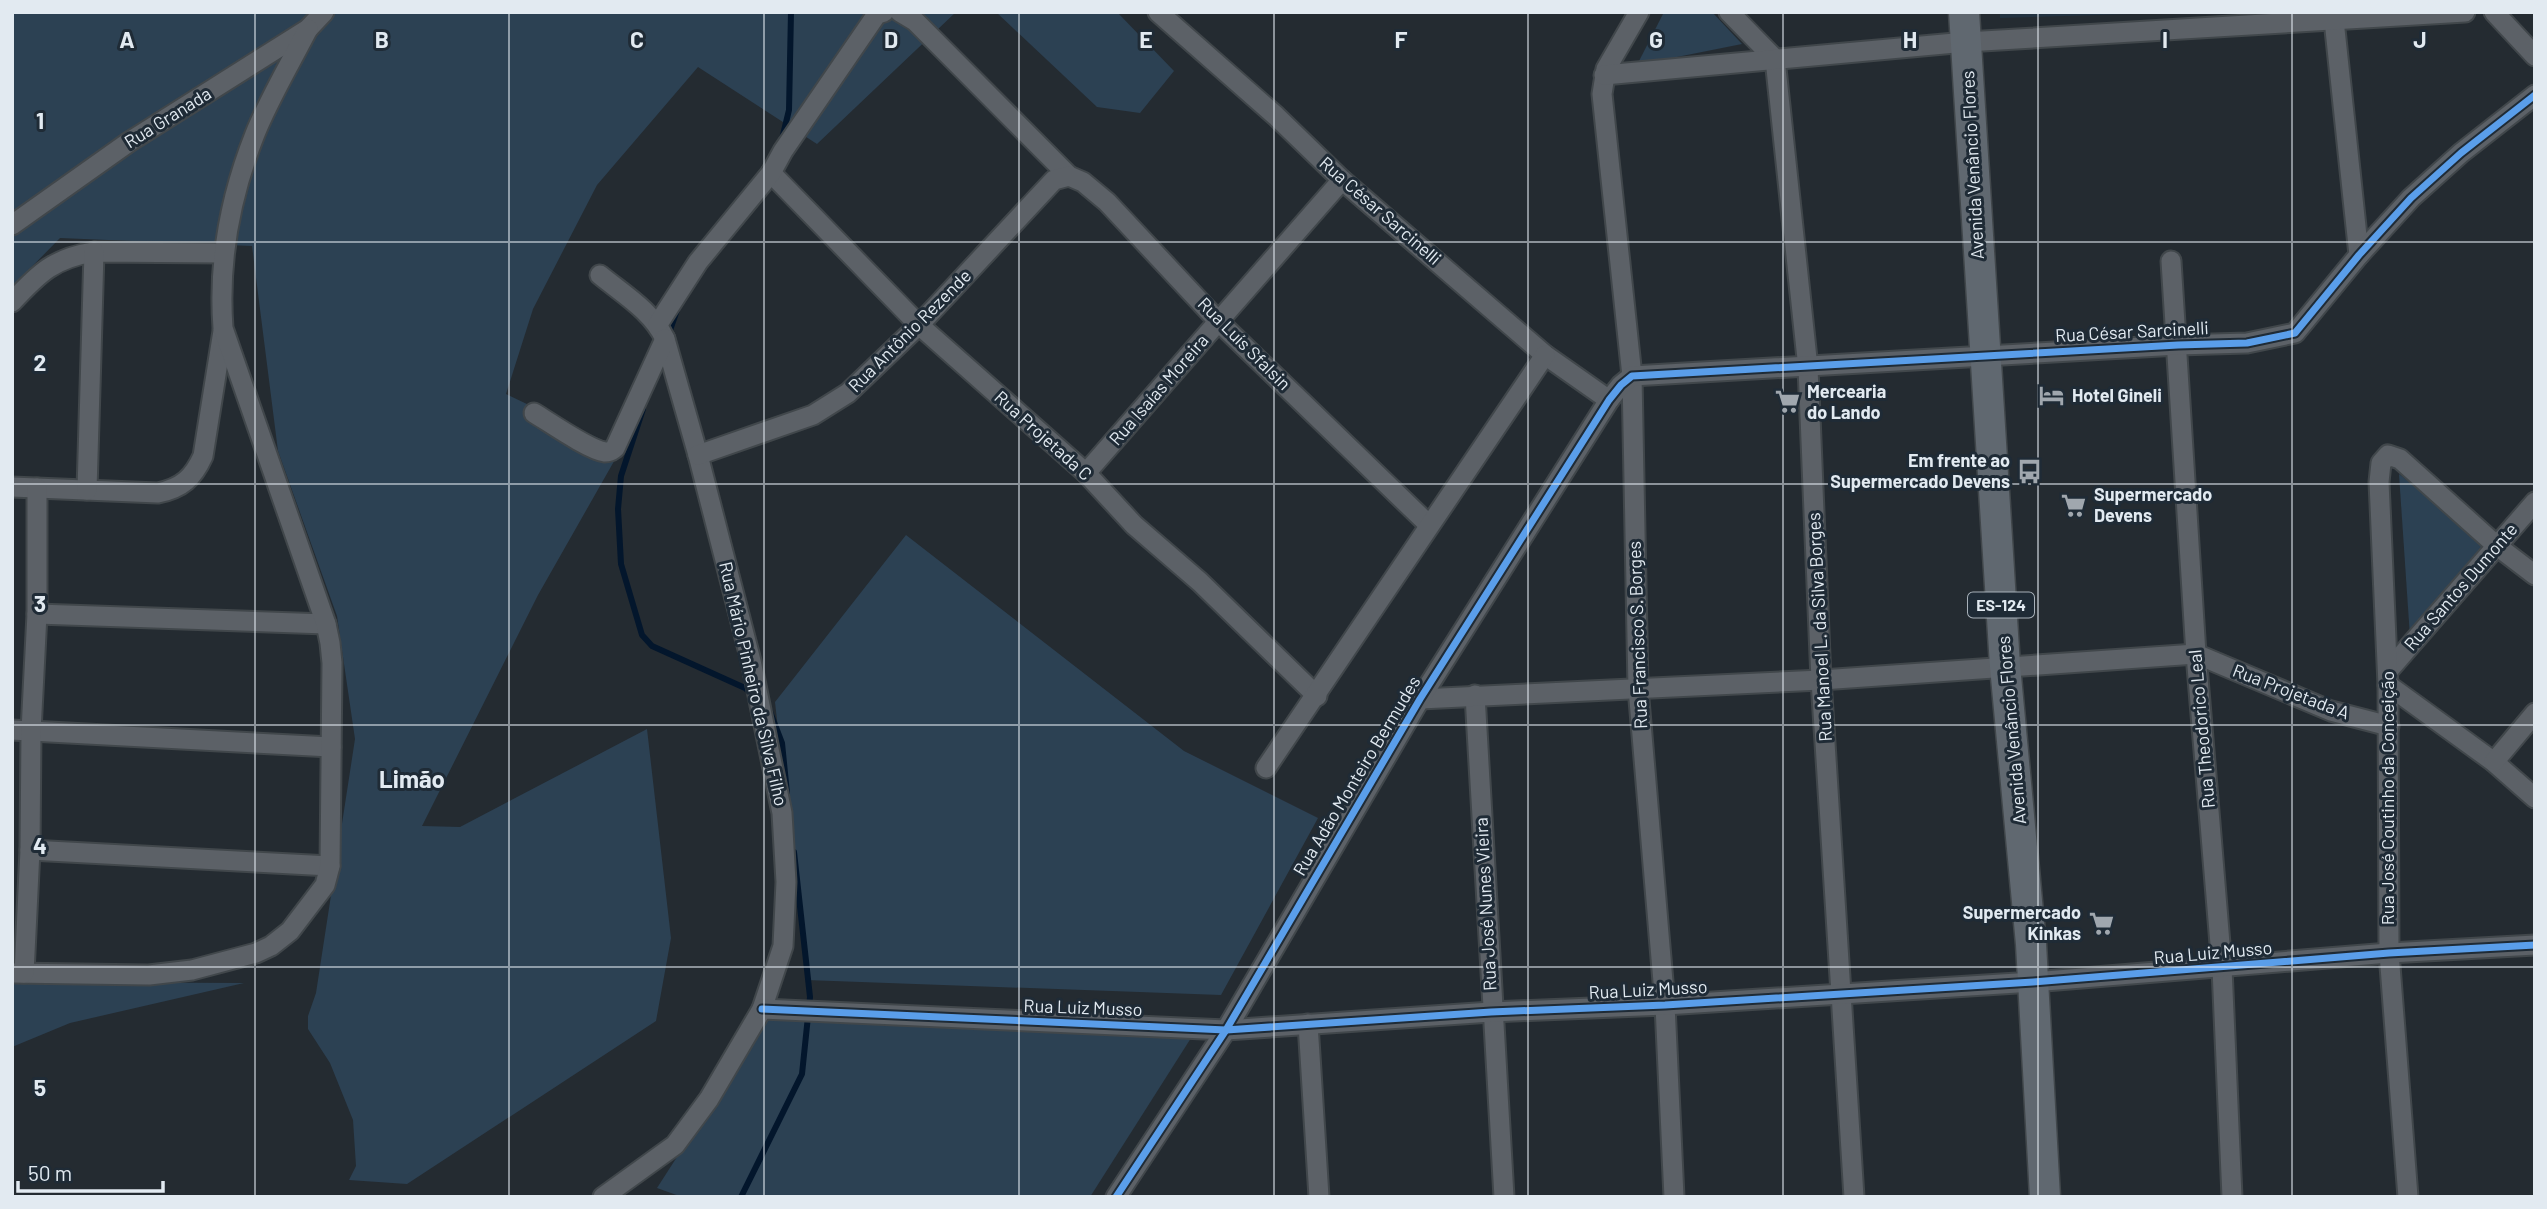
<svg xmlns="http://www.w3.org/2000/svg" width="2547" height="1209" viewBox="0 0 2547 1209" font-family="Barlow,sans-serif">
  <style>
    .built { fill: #233341 }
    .green { fill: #2c4153 }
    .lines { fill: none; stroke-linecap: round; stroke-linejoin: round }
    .stream { stroke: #03162c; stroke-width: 6 }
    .street-casing { stroke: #41474b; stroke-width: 23 }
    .primary-casing { stroke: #41474b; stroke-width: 33 }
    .street { stroke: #5c6167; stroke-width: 19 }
    .primary { stroke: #606870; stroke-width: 30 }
    .cycleway-casing { stroke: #1f2b36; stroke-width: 11 }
    .cycleway { stroke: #5a9eea; stroke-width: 7 }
    .grid { fill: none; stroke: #e2eaf1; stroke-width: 2; stroke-opacity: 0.55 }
    .labels { text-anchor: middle; stroke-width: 6; stroke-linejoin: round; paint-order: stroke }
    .shield { fill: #1f2b36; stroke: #a8b1b9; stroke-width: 2 }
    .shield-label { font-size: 16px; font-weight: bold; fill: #e2eaf1 }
    .street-label { font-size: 18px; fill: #e2eaf1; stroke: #1f2b36 }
    .poi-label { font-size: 18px; font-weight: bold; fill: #e2eaf1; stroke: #1f2b36; text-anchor: start }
    .district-label { font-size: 24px; font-weight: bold; fill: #e2eaf1; stroke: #1f2b36 }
    .grid-label { font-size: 23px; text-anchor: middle; font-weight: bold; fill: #e2eaf1; stroke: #1f2b36; stroke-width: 6; stroke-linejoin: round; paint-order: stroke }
  </style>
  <rect width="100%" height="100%" fill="#242b31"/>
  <polygon class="built" points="2000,12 2199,12 2000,18"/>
  <g class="green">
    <polygon points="12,12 956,12 817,144 698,67 597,185 533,309 506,394 621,449 538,595 422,826 460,827 647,729 671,938 656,1021 407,1184 349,1180 356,1166 353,1120 330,1063 308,1029 308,1016 316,993 355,739 337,616 278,451 252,246 60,238 12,287"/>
    <polygon points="996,12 1117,12 1174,71 1140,113 1097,107"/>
    <polygon points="1664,12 1712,12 1742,44 1637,65"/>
    <polygon points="2399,474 2489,543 2410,637"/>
    <polygon points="906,535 1184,751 1318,818 1221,995 806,980 775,702"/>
    <polygon points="12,982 244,983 70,1023 12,1047"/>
    <polygon points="769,1014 1198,1027 1090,1197 682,1197 657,1188"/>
  </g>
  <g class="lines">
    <g class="stream">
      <polyline points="782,139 789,110 791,12"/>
      <polyline points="668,336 677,310"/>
      <polyline points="643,409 621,476 618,509 621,564 642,635 652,646 745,688 753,695"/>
      <polyline points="769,709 782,743 787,793"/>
      <polyline points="741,1197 802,1074 810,997 794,852"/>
    </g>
    <defs>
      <g id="street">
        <polyline points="900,12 915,21 1069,176"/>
        <polyline points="1158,12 1276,116 1342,180 1545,355 1609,400"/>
        <polyline points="1639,12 1606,69 1602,94 1632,376 1638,688 1665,1005 1674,1197"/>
        <polyline points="1729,12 1775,59"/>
        <polyline points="2494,12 2535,56"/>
        <polyline points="2334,20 2359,255"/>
        <polyline points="1775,59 1808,368 1821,680 1854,1197"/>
        <polyline points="1604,75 1966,42 2465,12"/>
        <polyline points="771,173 919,325 1086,473 1134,525 1200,582 1317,696"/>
        <polyline points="12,225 129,142 308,29 324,12"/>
        <polyline points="2171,261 2196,654 2222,968 2232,1197"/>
        <path d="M600,275C623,294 652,311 665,339L698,455L751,661L782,813L786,882L783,946L762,1009L709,1099L675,1145L603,1197"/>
        <path d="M12,302C39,273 54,258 94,252L223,253"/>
        <polyline points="658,324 698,262 771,173 783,151 877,14 884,12"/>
        <path d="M534,413C549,422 589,450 605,452C611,452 611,451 615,448L665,339"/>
        <polyline points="698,455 813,415 848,393 919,325 1054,180 1069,176 1083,182 1107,202 1219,322 1429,525"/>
        <polyline points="1086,473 1342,180"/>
        <path d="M12,487L158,493C182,488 193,478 203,456L223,331"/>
        <polyline points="87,490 94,252"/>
        <polyline points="37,614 326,624"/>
        <polyline points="2388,671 2535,502"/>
        <polyline points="2388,685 2494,762 2535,798"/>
        <polyline points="1475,695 1504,1197"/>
        <polyline points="1420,699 1821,680 2196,654 2331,711 2389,726"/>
        <polyline points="12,730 331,747"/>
        <polyline points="2494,762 2535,713"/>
        <polyline points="1266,768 1545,355"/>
        <polyline points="30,850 330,866"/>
        <path d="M12,973L149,975L192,970L256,953L271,946L290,931L325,885L330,866L332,663L330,643L326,624L223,328C218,261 230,197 255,134C269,99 290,64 308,29"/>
        <polyline points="24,973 30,850 31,731 37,614 37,488"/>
        <polyline points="762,1009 1226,1030 1491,1012 1665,1005 2033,982 2389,953 2535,945"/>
        <polyline points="1308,1024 1319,1197"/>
        <polyline points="1116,1197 1226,1030 1420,699 1609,400 1621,385 1632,376 2178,345 2247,343 2295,333 2359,255 2411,198 2461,153 2535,95"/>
        <polyline points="2408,1197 2389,953 2388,685 2379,482 2381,463 2388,455 2400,459 2497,546 2535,575"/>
      </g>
      <polyline id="primary" points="1964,12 2005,666 2031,944 2045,1197"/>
    </defs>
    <use href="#street" class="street-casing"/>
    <use href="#primary" class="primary-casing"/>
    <use href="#street" class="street"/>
    <use href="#primary" class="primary"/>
    <defs>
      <g id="cycleway">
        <polyline points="762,1009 1226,1030 1491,1012 1665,1005 2033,982 2389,953 2535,945"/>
        <polyline points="1116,1197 1226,1030 1420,699 1609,400 1621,385 1632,376 2178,345 2247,343 2295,333 2359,255 2411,198 2461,153 2535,95"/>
      </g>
    </defs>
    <use href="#cycleway" class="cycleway-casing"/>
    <use href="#cycleway" class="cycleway"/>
  </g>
  <path class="grid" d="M255,12V1197M509,12V1197M764,12V1197M1019,12V1197M1274,12V1197M1528,12V1197M1783,12V1197M2038,12V1197M2292,12V1197M12,242H2535M12,484H2535M12,725H2535M12,967H2535"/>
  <defs>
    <symbol id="hotel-bare" viewBox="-9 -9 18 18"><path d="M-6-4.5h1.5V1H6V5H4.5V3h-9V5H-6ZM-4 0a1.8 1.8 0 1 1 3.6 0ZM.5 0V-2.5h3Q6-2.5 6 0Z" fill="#a0a7ae" stroke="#1f2b36" stroke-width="2.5" paint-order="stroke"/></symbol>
    <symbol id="supermarket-bare" viewBox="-9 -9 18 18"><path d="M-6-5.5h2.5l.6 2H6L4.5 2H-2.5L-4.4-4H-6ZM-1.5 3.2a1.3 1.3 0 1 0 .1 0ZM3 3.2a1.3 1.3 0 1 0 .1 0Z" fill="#a0a7ae" stroke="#1f2b36" stroke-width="2.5" paint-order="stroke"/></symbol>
    <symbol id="bus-bare" viewBox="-9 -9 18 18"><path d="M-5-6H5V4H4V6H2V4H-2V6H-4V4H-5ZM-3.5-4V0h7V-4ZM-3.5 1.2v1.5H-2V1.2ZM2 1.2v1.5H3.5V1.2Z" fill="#a0a7ae" stroke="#1f2b36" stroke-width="2.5" paint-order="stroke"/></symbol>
  </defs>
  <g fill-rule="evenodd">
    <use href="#hotel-bare" x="2034" y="378" width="35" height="35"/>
    <use href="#supermarket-bare" x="1770" y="384" width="35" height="35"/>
    <use href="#bus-bare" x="2012" y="454" width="35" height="35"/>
    <use href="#supermarket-bare" x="2056" y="488" width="35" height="35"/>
    <use href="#supermarket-bare" x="2084" y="906" width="35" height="35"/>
  </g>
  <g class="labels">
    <rect class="shield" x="1968" y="592.5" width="66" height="25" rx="5"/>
    <g class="shield-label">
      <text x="2001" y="611">ES-124</text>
    </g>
    <g class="street-label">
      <text transform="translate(168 118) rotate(-32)" y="6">Rua Granada</text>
      <text transform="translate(1973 165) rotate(-93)" y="6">Avenida Venâncio Flores</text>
      <text transform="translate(1380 211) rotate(41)" y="6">Rua César Sarcinelli</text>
      <text transform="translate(910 331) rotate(-45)" y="6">Rua Antônio Rezende</text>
      <text transform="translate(2132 332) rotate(-3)" y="6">Rua César Sarcinelli</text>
      <text transform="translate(1244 344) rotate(45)" y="6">Rua Luís Sfalsin</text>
      <text transform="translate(1159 390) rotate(-49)" y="6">Rua Isaías Moreira</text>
      <text transform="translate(1043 436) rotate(42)" y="6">Rua Projetada C</text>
      <text transform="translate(2461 587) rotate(-49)" y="6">Rua Santos Dumonte</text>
      <text transform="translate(1820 627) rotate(-93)" y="6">Rua Manoel L. da Silva Borges</text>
      <text transform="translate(1638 635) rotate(-92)" y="6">Rua Francisco S. Borges</text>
      <text transform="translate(753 684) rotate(77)" y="6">Rua Mário Pinheiro da Silva Filho</text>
      <text transform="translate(2291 692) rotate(21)" y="6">Rua Projetada A</text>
      <text transform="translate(2202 729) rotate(-95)" y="6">Rua Theodorico Leal</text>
      <text transform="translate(2012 730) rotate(-95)" y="6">Avenida Venâncio Flores</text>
      <text transform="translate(1357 776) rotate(-59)" y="6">Rua Adão Monteiro Bermudes</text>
      <text transform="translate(2388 798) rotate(-90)" y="6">Rua José Coutinho da Conceição</text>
      <text transform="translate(1486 904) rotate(-93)" y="6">Rua José Nunes Vieira</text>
      <text transform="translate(2213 953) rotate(-5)" y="6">Rua Luiz Musso</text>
      <text transform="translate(1648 990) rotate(-3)" y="6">Rua Luiz Musso</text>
      <text transform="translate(1083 1008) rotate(2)" y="6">Rua Luiz Musso</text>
    </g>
    <g class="poi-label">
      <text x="1807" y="398">Mercearia<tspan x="1807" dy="21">do Lando</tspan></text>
      <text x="2072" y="402">Hotel Gineli</text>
      <text x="2010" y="467" text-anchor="end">Em frente ao<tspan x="2010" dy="21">Supermercado Devens</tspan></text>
      <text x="2094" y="501">Supermercado<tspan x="2094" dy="21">Devens</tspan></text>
      <text x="2081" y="919" text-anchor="end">Supermercado<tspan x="2081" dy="21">Kinkas</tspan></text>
    </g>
    <g class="district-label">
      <text x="412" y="788">Limão</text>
    </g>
  </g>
  <g class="grid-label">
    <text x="127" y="48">A</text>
    <text x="382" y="48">B</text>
    <text x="637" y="48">C</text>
    <text x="891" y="48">D</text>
    <text x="1146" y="48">E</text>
    <text x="1401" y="48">F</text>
    <text x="1656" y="48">G</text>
    <text x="1910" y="48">H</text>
    <text x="2165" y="48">I</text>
    <text x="2420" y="48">J</text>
    <text x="40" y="129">1</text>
    <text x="40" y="371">2</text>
    <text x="40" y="612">3</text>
    <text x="40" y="854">4</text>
    <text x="40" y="1096">5</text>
  </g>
  <rect width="2547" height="1209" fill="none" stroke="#e2eaf1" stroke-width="28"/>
  <path d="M18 1181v10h145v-10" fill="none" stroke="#e2eaf1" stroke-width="3.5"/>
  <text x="28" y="1181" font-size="21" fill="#e2eaf1" stroke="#1f2b36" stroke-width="5" paint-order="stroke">50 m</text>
</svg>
